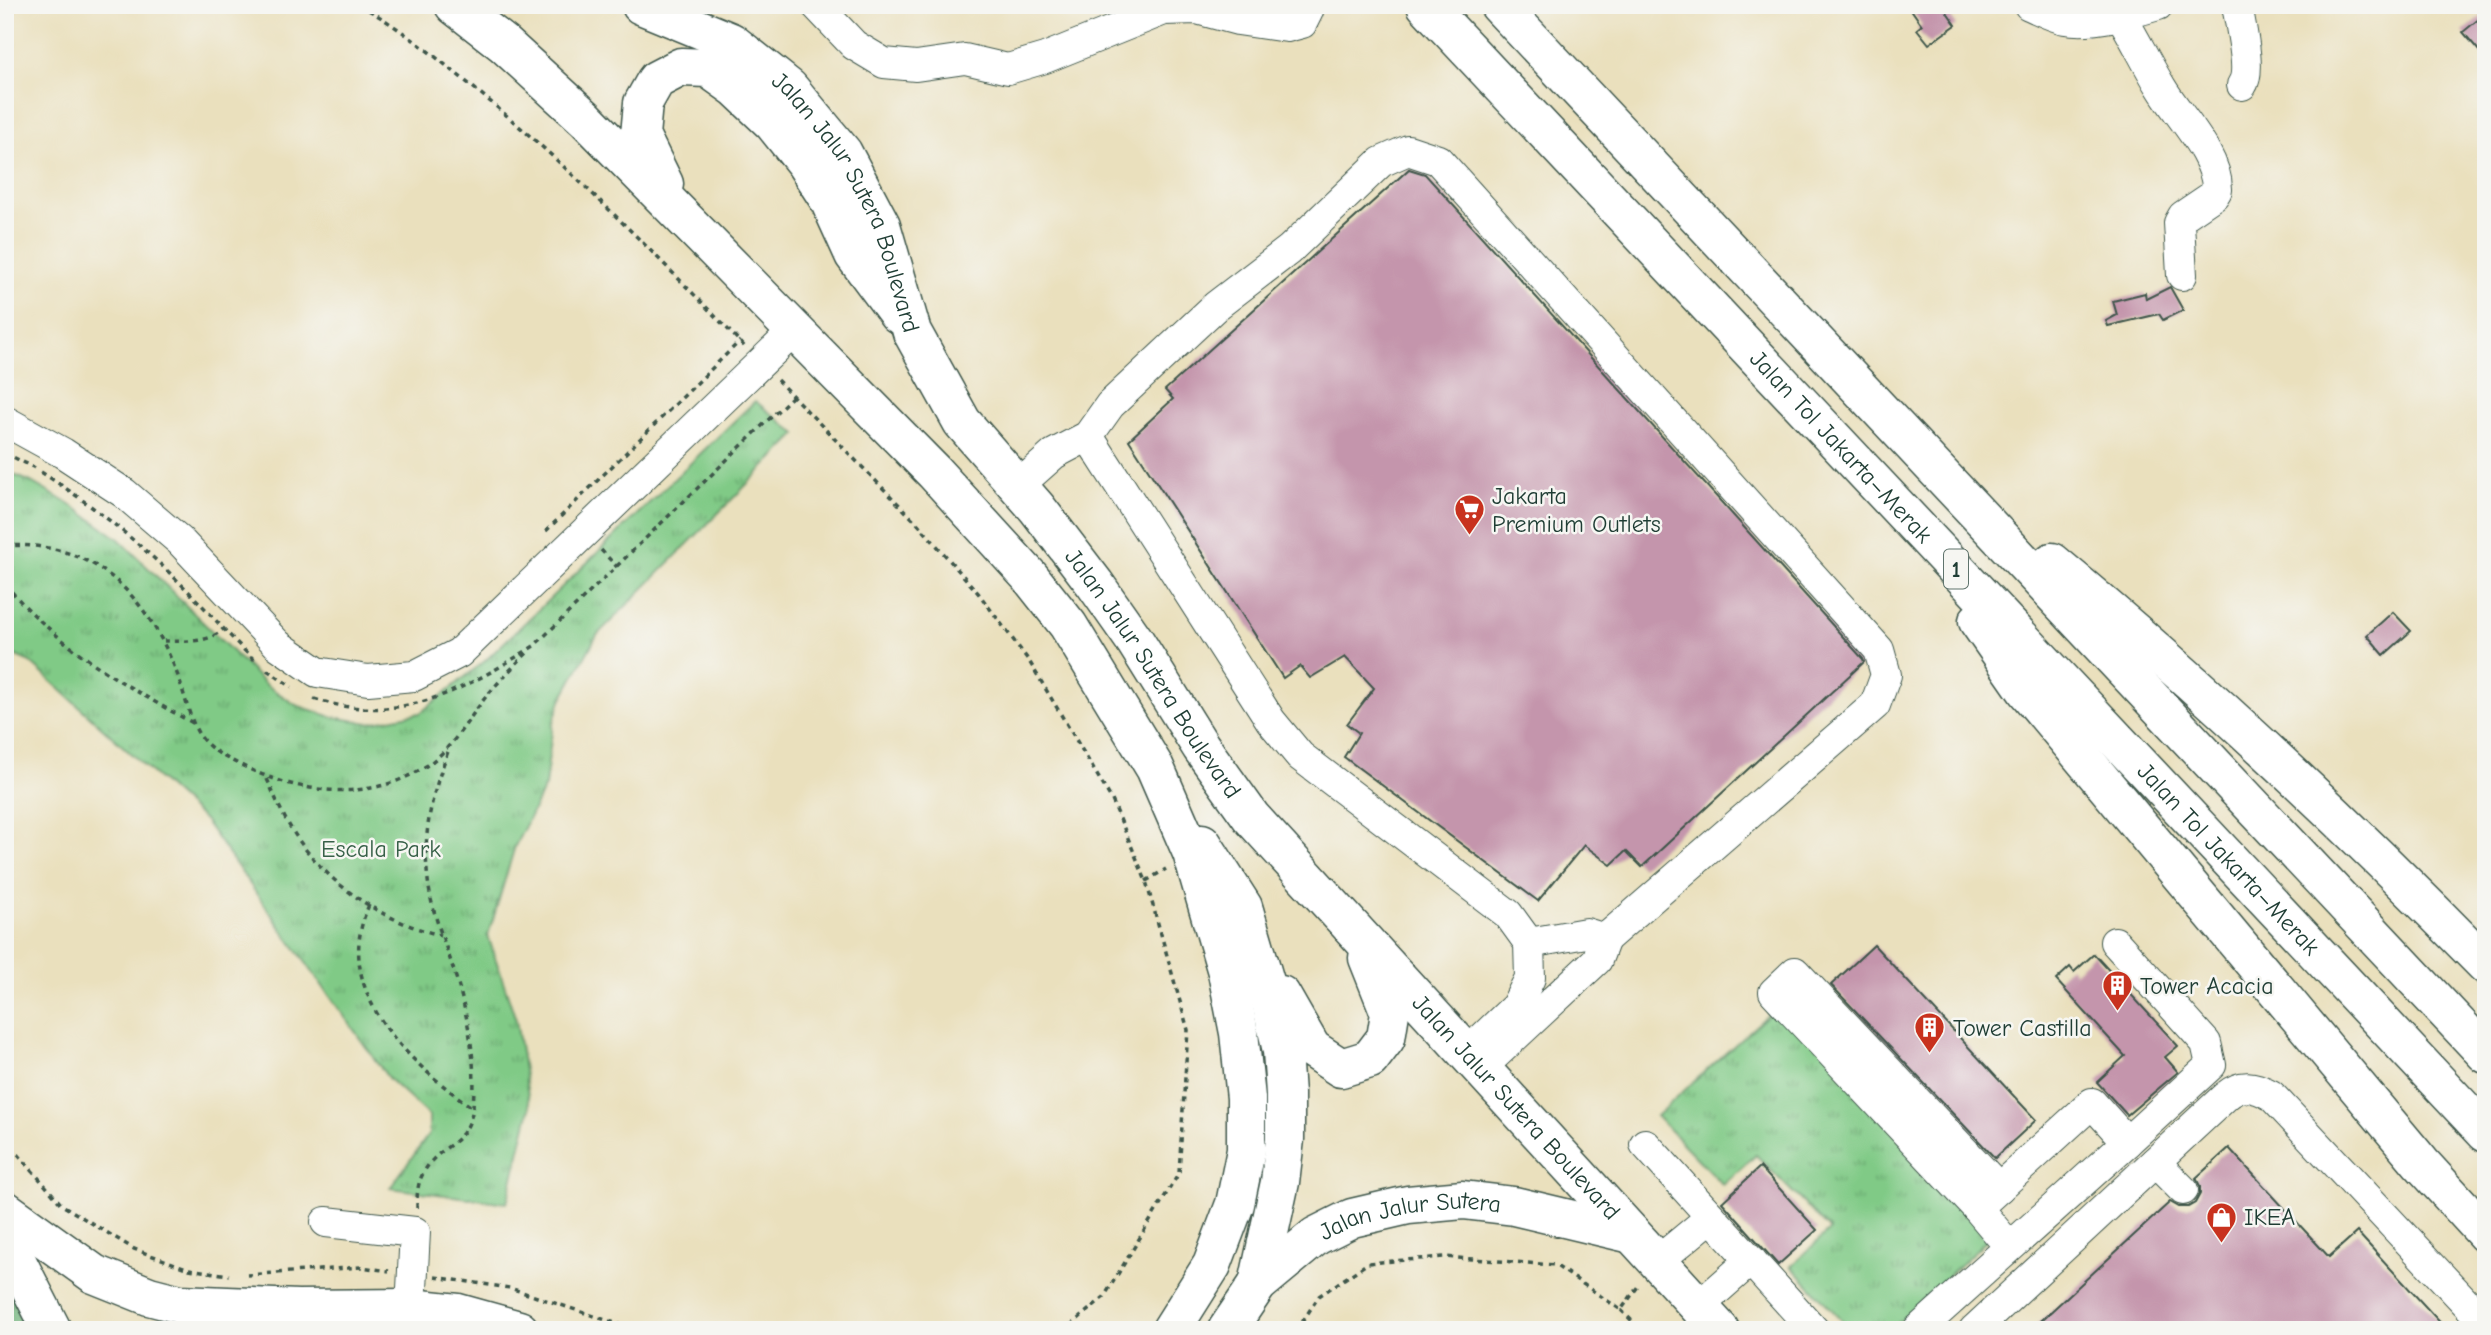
<svg xmlns="http://www.w3.org/2000/svg" width="2491" height="1335" viewBox="0 0 2491 1335" font-family="'Comic Neue',sans-serif">
  <style>
    .forest { fill: url(#forest-firs); stroke: #447654; stroke-width: 2 }
    .park { fill: url(#park-tufts); stroke: #50845d; stroke-width: 2 }
    .building { fill: #c495ac }
    .lines { fill: none; stroke-linecap: round; stroke-linejoin: round }
    .minor-casing { stroke: #3d5549; stroke-width: 32 }
    .major-casing { stroke: #3d5549; stroke-width: 41 }
    .highway-casing { stroke: #3d5549; stroke-width: 41 }
    .path { stroke: #3d5549; stroke-width: 3.5; stroke-dasharray: 5 5; stroke-linecap: butt }
    .minor { stroke: #fff; stroke-width: 30 }
    .major { stroke: #fff; stroke-width: 38 }
    .highway { stroke: #fff; stroke-width: 38 }
    .labels { text-anchor: middle; stroke-width: 5; stroke-linejoin: round; paint-order: stroke }
    .shield { fill: #f6f6f2; stroke: #60746d; stroke-width: 2 }
    .shield-label { font-size: 23px; font-weight: bold; fill: #1f3d34 }
    .street-label { font-size: 24px; fill: #1f3d34; stroke: #f6f6f2 }
    .poi-label { font-size: 24px; fill: #1f3d34; stroke: #f6f6f2; text-anchor: start }
    .park-label { font-size: 24px; fill: #376048; stroke: #f6f6f2 }
  </style>
  <defs>
    <pattern id="forest-firs" width="22" height="20" patternUnits="userSpaceOnUse" patternTransform="scale(1.75)"><rect width="22" height="20" fill="#68ae73"/><path d="M5 1l3.5 6h-7zM16 11l3.5 6h-7z" fill="#558f5f"/></pattern>
    <pattern id="park-tufts" width="24" height="20" patternUnits="userSpaceOnUse" patternTransform="scale(1.75)"><rect width="24" height="20" fill="#80ca86"/><path d="M3 7l-1-3M5 7V3M7 7l1-3M15 17l-1-3M17 17v-4M19 17l1-3" fill="none" stroke="#68a56e"/></pattern>
  </defs>
  <rect width="100%" height="100%" fill="#f6f6f2"/>
  <filter id="ink" filterUnits="userSpaceOnUse"><feTurbulence type="fractalNoise" baseFrequency=".0143" numOctaves="2"/><feDisplacementMap in="SourceGraphic" scale="14" xChannelSelector="R" yChannelSelector="G"/><feConvolveMatrix kernelMatrix="1 2 1 2 8 2 1 2 1" color-interpolation-filters="sRGB"/></filter>
  <filter id="wash" filterUnits="userSpaceOnUse"><feTurbulence type="fractalNoise" baseFrequency=".00686" numOctaves="4" result="noise"/><feDisplacementMap in="SourceGraphic" scale="28" xChannelSelector="R" yChannelSelector="G"/><feGaussianBlur stdDeviation="1.57" result="paint"/><feColorMatrix in="noise" values="0 0 0 0 0 0 0 0 0 0 0 0 0 0 0 0 0 1.4 0 .05"/><feComposite in="paint" operator="in"/></filter>
  <g filter="url(#wash)">
    <rect width="100%" height="100%" fill="#eae0bd"/>
    <polygon class="forest" points="5,1268 37,1330 5,1330"/>
    <g class="park">
      <polygon points="755,401 797,434 597,635 562,698 553,723 545,786 515,846 488,936 516,1020 530,1108 507,1203 390,1188 429,1134 429,1116 389,1079 204,820 30,662 5,651 5,471 31,482 74,507 119,539 265,684 296,705 332,717 369,723 420,713 485,661"/>
      <polygon points="1780,1004 1994,1233 1891,1330 1851,1330 1791,1266 1830,1230 1756,1155 1723,1185 1656,1116"/>
    </g>
    <g id="blocks">
      <g class="building">
        <polygon points="1908,5 1942,5 1956,25 1929,44 1917,29 1922,25"/>
        <polygon points="2486,13 2486,59 2463,32"/>
        <polygon points="1409,169 1425,174 1863,659 1864,662 1642,867 1626,851 1611,865 1584,845 1538,901 1344,757 1359,733 1347,724 1374,688 1345,657 1310,678 1300,666 1283,678 1129,440 1173,399 1165,390"/>
        <polygon points="2170,287 2183,310 2163,320 2159,314 2108,326 2106,321 2117,315 2113,301 2145,293 2146,299"/>
        <polygon points="2393,612 2411,631 2384,655 2367,635"/>
        <polygon points="1874,945 2036,1120 1995,1158 1831,985"/>
        <polygon points="2094,954 2178,1046 2165,1057 2178,1072 2127,1115 2097,1082 2125,1056 2056,980 2070,967 2074,972"/>
        <polygon points="2229,1148 2329,1257 2357,1232 2447,1330 2031,1330 2170,1202 2179,1207 2188,1207 2195,1203 2200,1194 2200,1186 2196,1178"/>
        <polygon points="1760,1167 1817,1230 1778,1265 1722,1202"/>
      </g>
    </g>
  </g>
  <g filter="url(#ink)">
    <use href="#blocks" fill-opacity="0" stroke="#3d5549" stroke-width="2"/>
    <g class="lines">
      <defs>
        <g id="minor">
          <polyline points="816,5 854,45 884,63 916,66 965,59 1008,69 1045,58 1164,10 1197,9 1238,20 1287,27 1302,23 1308,11 1305,5"/>
          <path d="M2029,5C2041,10 2053,17 2065,19C2093,24 2131,13 2158,5"/>
          <path d="M2237,5C2240,24 2252,71 2242,85"/>
          <path d="M2121,16C2135,39 2147,64 2161,87C2178,116 2218,155 2217,190L2214,195L2183,216L2179,223L2182,275"/>
          <polyline points="5,421 63,453 124,493 180,541 278,645 317,672 368,680 414,676 459,653 794,331"/>
          <polyline points="1088,436 1271,721 1300,756 1508,914 1529,943 1530,978 1516,1006 1467,1053"/>
          <polyline points="1018,486 1054,454 1088,436 1110,405 1216,306 1289,250 1381,162 1408,150 1438,160 1879,650 1886,675 1875,705 1605,939 1586,933 1529,943"/>
          <polyline points="2115,942 2206,1043 2211,1065 2127,1142"/>
          <polyline points="1481,1068 1597,960 1605,939"/>
          <polyline points="1645,1144 1814,1330"/>
          <polyline points="2155,1162 2183,1190"/>
          <polyline points="1977,1208 1774,992 1795,972 1999,1188"/>
          <polyline points="326,1222 415,1232 411,1308"/>
          <polyline points="1658,1261 1711,1217"/>
          <polyline points="1699,1306 1751,1260"/>
          <polyline points="1918,1330 2127,1142 2092,1103 1977,1208 2009,1246"/>
          <path d="M1974,1330L2226,1096C2241,1083 2254,1086 2271,1095L2486,1324"/>
        </g>
        <g id="major">
          <polyline points="454,5 504,44 586,119 934,472 1030,577 1068,625 1155,768 1192,853 1227,972 1239,1033 1246,1098 1246,1150 1235,1204 1212,1265 1171,1330"/>
          <path id="s1" d="M641,5L731,42L789,88L843,153L881,225L912,332L962,422L1037,508L1095,584L1135,641L1201,747L1251,817L1720,1330"/>
          <polyline points="664,184 640,135 643,103 656,80 681,67 708,68 736,88 773,123 805,163 829,200 854,255 898,314"/>
          <polyline points="1202,843 1243,907 1271,1002 1282,1051 1285,1094 1285,1139 1280,1182 1258,1284"/>
          <polyline points="1281,995 1312,1049 1341,1068 1370,1059 1386,1038 1390,1013 1368,958"/>
          <polyline points="5,1210 94,1274 149,1296 180,1304 298,1309 411,1308 458,1313 519,1330"/>
          <polyline points="5,1238 52,1330"/>
          <path id="s2" d="M1227,1330L1258,1284L1316,1236L1352,1218L1408,1205L1463,1200L1514,1206L1632,1234"/>
        </g>
        <g id="highway">
          <path id="s3" d="M1426,5L2486,1133"/>
          <polyline points="1499,5 2486,1054"/>
          <path d="M2052,562C2204,688 2348,824 2486,965"/>
          <polyline points="1978,621 2026,690 2421,1163 2486,1234"/>
        </g>
      </defs>
      <use href="#minor" class="minor-casing"/>
      <use href="#major" class="major-casing"/>
      <use href="#highway" class="highway-casing"/>
      <g class="path">
        <path d="M360,5C403,29 442,62 480,93C574,171 660,259 745,347"/>
        <polyline points="777,380 918,524 979,594 1029,661 1112,800 1146,881 1188,1030 1179,1173 1104,1297 1065,1330"/>
        <polyline points="5,453 35,468"/>
        <path d="M41,472C96,507 145,547 191,594C213,616 234,642 258,663"/>
        <polyline points="546,531 740,341"/>
        <path d="M5,546C93,539 146,595 176,671C184,690 189,720 200,736C210,750 227,759 243,766C299,794 371,803 426,766C452,749 466,722 485,698C498,682 513,667 528,652"/>
        <polyline points="601,550 617,567"/>
        <path d="M5,584C56,645 124,686 193,723"/>
        <path d="M164,641C184,641 208,644 223,629"/>
        <polyline points="267,670 292,687"/>
        <path d="M314,699C401,726 462,691 534,646L793,396"/>
        <path d="M267,779C273,792 278,805 285,818C317,877 375,919 440,935"/>
        <polyline points="1146,881 1166,869"/>
        <path d="M369,905C330,991 409,1063 473,1108"/>
        <polyline points="5,1139 62,1205 134,1249 189,1269 229,1275"/>
        <path d="M417,1208C417,1195 417,1183 424,1172C439,1143 469,1146 473,1106C477,1058 467,1010 452,965C445,943 436,922 431,899C420,843 429,801 449,749"/>
        <polyline points="247,1275 362,1267 389,1271"/>
        <polyline points="435,1277 510,1288 636,1330"/>
        <polyline points="1621,1310 1641,1330"/>
        <polyline points="1297,1330 1319,1296 1368,1263 1444,1257 1555,1265 1621,1310 1639,1285"/>
      </g>
      <use href="#minor" class="minor"/>
      <use href="#major" class="major"/>
      <use href="#highway" class="highway"/>
    </g>
  </g>
  <defs>
    <symbol id="supermarket-pin" viewBox="-11 -11 22 30"><path d="M0 17L-7.5 6A9.5 9.5 0 1 1 7.5 6Z" fill="#c8321e" stroke="#f6f6f2"/><path d="M-6-5.5h2.5l.6 2H6L4.5 2H-2.5L-4.4-4H-6ZM-1.5 3.2a1.3 1.3 0 1 0 .1 0ZM3 3.2a1.3 1.3 0 1 0 .1 0Z" fill="#fff"/></symbol>
    <symbol id="building-pin" viewBox="-11 -11 22 30"><path d="M0 17L-7.5 6A9.5 9.5 0 1 1 7.5 6Z" fill="#c8321e" stroke="#f6f6f2"/><path d="M-4-6H4V6H1V3H-1V6H-4ZM-2.5-4.3h1.7v1.8h-1.7ZM.8-4.3h1.7v1.8H.8ZM-2.5-1h1.7V.8h-1.7ZM.8-1h1.7V.8H.8Z" fill="#fff"/></symbol>
    <symbol id="shop-pin" viewBox="-11 -11 22 30"><path d="M0 17L-7.5 6A9.5 9.5 0 1 1 7.5 6Z" fill="#c8321e" stroke="#f6f6f2"/><path d="M-5-2.5h2.3a2.7 3.5 0 0 1 5.4 0H5L5.5 6h-11ZM-1.5-2.5h3a1.5 2.3 0 0 0-3 0Z" fill="#fff"/></symbol>
  </defs>
  <g fill-rule="evenodd">
    <use href="#supermarket-pin" x="1452" y="492" width="35" height="47"/>
    <use href="#building-pin" x="2100" y="968" width="35" height="47"/>
    <use href="#building-pin" x="1912" y="1010" width="35" height="47"/>
    <use href="#shop-pin" x="2204" y="1200" width="35" height="47"/>
  </g>
  <g class="labels">
    <rect class="shield" x="1944" y="549.5" width="24" height="39" rx="5"/>
    <g class="shield-label">
      <text x="1956" y="577">1</text>
    </g>
    <g class="street-label">
      <text dy="8" stroke="none"><textPath href="#s1" startOffset="301">Jalan Jalur Sutera Boulevard</textPath></text>
      <text dy="8" stroke="none"><textPath href="#s3" startOffset="606">Jalan Tol Jakarta–Merak</textPath></text>
      <text dy="8" stroke="none"><textPath href="#s1" startOffset="868">Jalan Jalur Sutera Boulevard</textPath></text>
      <text dy="8" stroke="none"><textPath href="#s3" startOffset="1172">Jalan Tol Jakarta–Merak</textPath></text>
      <text dy="8" stroke="none"><textPath href="#s1" startOffset="1435">Jalan Jalur Sutera Boulevard</textPath></text>
      <text dy="8" stroke="none"><textPath href="#s2" startOffset="229">Jalan Jalur Sutera</textPath></text>
    </g>
    <g class="poi-label">
      <text x="1492" y="504">Jakarta<tspan x="1492" dy="28">Premium Outlets</tspan></text>
      <text x="2140" y="994">Tower Acacia</text>
      <text x="1953" y="1036">Tower Castilla</text>
      <text x="2244" y="1225">IKEA</text>
    </g>
    <g class="park-label">
      <text x="381" y="857">Escala Park</text>
    </g>
  </g>
  <rect width="2491" height="1335" fill="none" stroke="#f6f6f2" stroke-width="28"/>
</svg>
